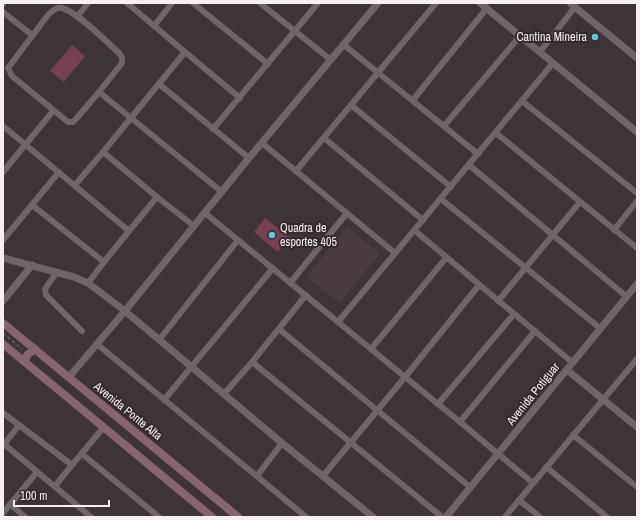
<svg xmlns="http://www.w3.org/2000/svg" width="640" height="520" viewBox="0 0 640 520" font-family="'Archivo Narrow',sans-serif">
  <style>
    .built { fill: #4a3b3f }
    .green { fill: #774052 }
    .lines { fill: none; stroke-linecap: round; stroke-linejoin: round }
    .path { stroke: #999294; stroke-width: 1; stroke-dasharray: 3 3; stroke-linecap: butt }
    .minor { stroke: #6f6568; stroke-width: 6 }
    .tertiary { stroke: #6f6568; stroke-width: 7 }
    .secondary { stroke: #876570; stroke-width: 8 }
    .poi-dot { fill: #57c9e2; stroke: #322a2c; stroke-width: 1.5 }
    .labels { text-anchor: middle; stroke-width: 4; stroke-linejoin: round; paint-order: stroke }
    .poi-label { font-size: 12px; fill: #f6f0f2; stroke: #322a2c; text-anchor: end }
    .street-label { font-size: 12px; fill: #f6f0f2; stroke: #322a2c }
  </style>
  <rect width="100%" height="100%" fill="#3c3436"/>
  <polygon class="built" points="347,227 380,253 340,303 306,277"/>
  <g class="green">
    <polygon points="72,45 85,56 64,82 50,71"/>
    <polygon points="265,218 290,238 278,252 254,232"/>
  </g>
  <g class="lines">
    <polyline class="path" points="3,333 22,349"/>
    <g class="minor">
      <polyline points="127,3 185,52"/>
      <polyline points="193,3 268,64"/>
      <polyline points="260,3 331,60"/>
      <polyline points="3,4 3,3"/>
      <polyline points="3,12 32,35"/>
      <polyline points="77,17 88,3"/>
      <polyline points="154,26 172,3"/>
      <polyline points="344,45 478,154"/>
      <polyline points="540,52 575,7"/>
      <polyline points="159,84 249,158"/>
      <path d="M99,92L76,119L73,122H68L12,76L8,68L48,15C52,11 56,7 62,8C76,11 108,43 120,54L122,58V63L99,92L222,192"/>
      <polyline points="413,100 487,8"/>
      <polyline points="522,101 637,193"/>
      <polyline points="351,105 451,187"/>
      <polyline points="3,126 129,231 157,197 103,152 185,52 240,98"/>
      <polyline points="444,126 520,36"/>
      <polyline points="213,129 318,3"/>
      <polyline points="496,133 637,248"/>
      <polyline points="324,138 423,220"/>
      <polyline points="262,143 395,253"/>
      <polyline points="469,165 627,297"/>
      <polyline points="296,171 436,3"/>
      <polyline points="3,172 53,111"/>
      <polyline points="75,185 103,152"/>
      <polyline points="157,197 194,226"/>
      <polyline points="441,199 601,329"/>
      <polyline points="32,205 104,262 88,283"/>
      <polyline points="205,213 460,422 533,483"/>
      <polyline points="414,230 573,363"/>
      <polyline points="614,230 637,201"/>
      <polyline points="3,240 59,172"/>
      <polyline points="104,262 129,231"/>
      <polyline points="57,272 45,289 46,295 82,331"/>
      <polyline points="290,283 347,213"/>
      <polyline points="498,301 580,202"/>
      <polyline points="338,322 553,63"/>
      <polyline points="279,329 470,487"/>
      <polyline points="159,340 238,240"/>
      <polyline points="97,344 306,517"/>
      <polyline points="371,349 446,258"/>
      <polyline points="252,362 442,517"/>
      <polyline points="224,394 252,362 306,295"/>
      <polyline points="164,400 273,268"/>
      <polyline points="438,404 514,314"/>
      <polyline points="3,413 72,465 104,427"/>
      <polyline points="460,422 535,331"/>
      <polyline points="573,435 637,487"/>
      <polyline points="4,444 91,517"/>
      <polyline points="3,446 19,425"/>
      <polyline points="82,454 159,517"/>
      <polyline points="546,467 607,517"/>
      <polyline points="257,476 282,443"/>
      <polyline points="323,476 405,377 479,285"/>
      <polyline points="55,486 72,465"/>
      <polyline points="519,500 540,517"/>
      <polyline points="10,504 25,517"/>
      <polyline points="3,513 37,472"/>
      <polyline points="505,517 637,359"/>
    </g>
    <g class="tertiary">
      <polyline points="480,3 637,132"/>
      <polyline points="570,3 637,58"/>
      <polyline points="3,258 74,277 88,283 125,311 282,443 373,517"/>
      <polyline points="3,301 32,265"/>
      <polyline points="567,370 637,427"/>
      <polyline points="69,377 125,311 249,158 378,3"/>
      <polyline points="446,517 637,284"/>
    </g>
    <g class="secondary">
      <polyline points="3,323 238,517"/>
      <polyline points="3,344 212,517"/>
      <polyline points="24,361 28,354 35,349"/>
    </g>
  </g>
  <g class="poi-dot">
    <circle cx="595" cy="37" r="4"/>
    <circle cx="272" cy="235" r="4"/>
  </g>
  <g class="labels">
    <g class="poi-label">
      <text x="587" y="41">Cantina Mineira</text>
      <text x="280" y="232" text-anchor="start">Quadra de<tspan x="280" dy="14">esportes 405</tspan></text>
    </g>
    <g class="street-label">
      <text transform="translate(533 394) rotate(-51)" y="4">Avenida Potiguar</text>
      <text transform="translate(128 411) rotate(39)" y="4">Avenida Ponte Alta</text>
    </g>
  </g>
  <rect width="640" height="520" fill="none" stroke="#f6f0f2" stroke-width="8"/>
  <path d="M14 500v6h95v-6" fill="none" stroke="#f6f0f2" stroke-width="2"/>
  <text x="20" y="500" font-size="12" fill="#f6f0f2" stroke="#322a2c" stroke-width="3" paint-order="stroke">100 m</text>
</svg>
